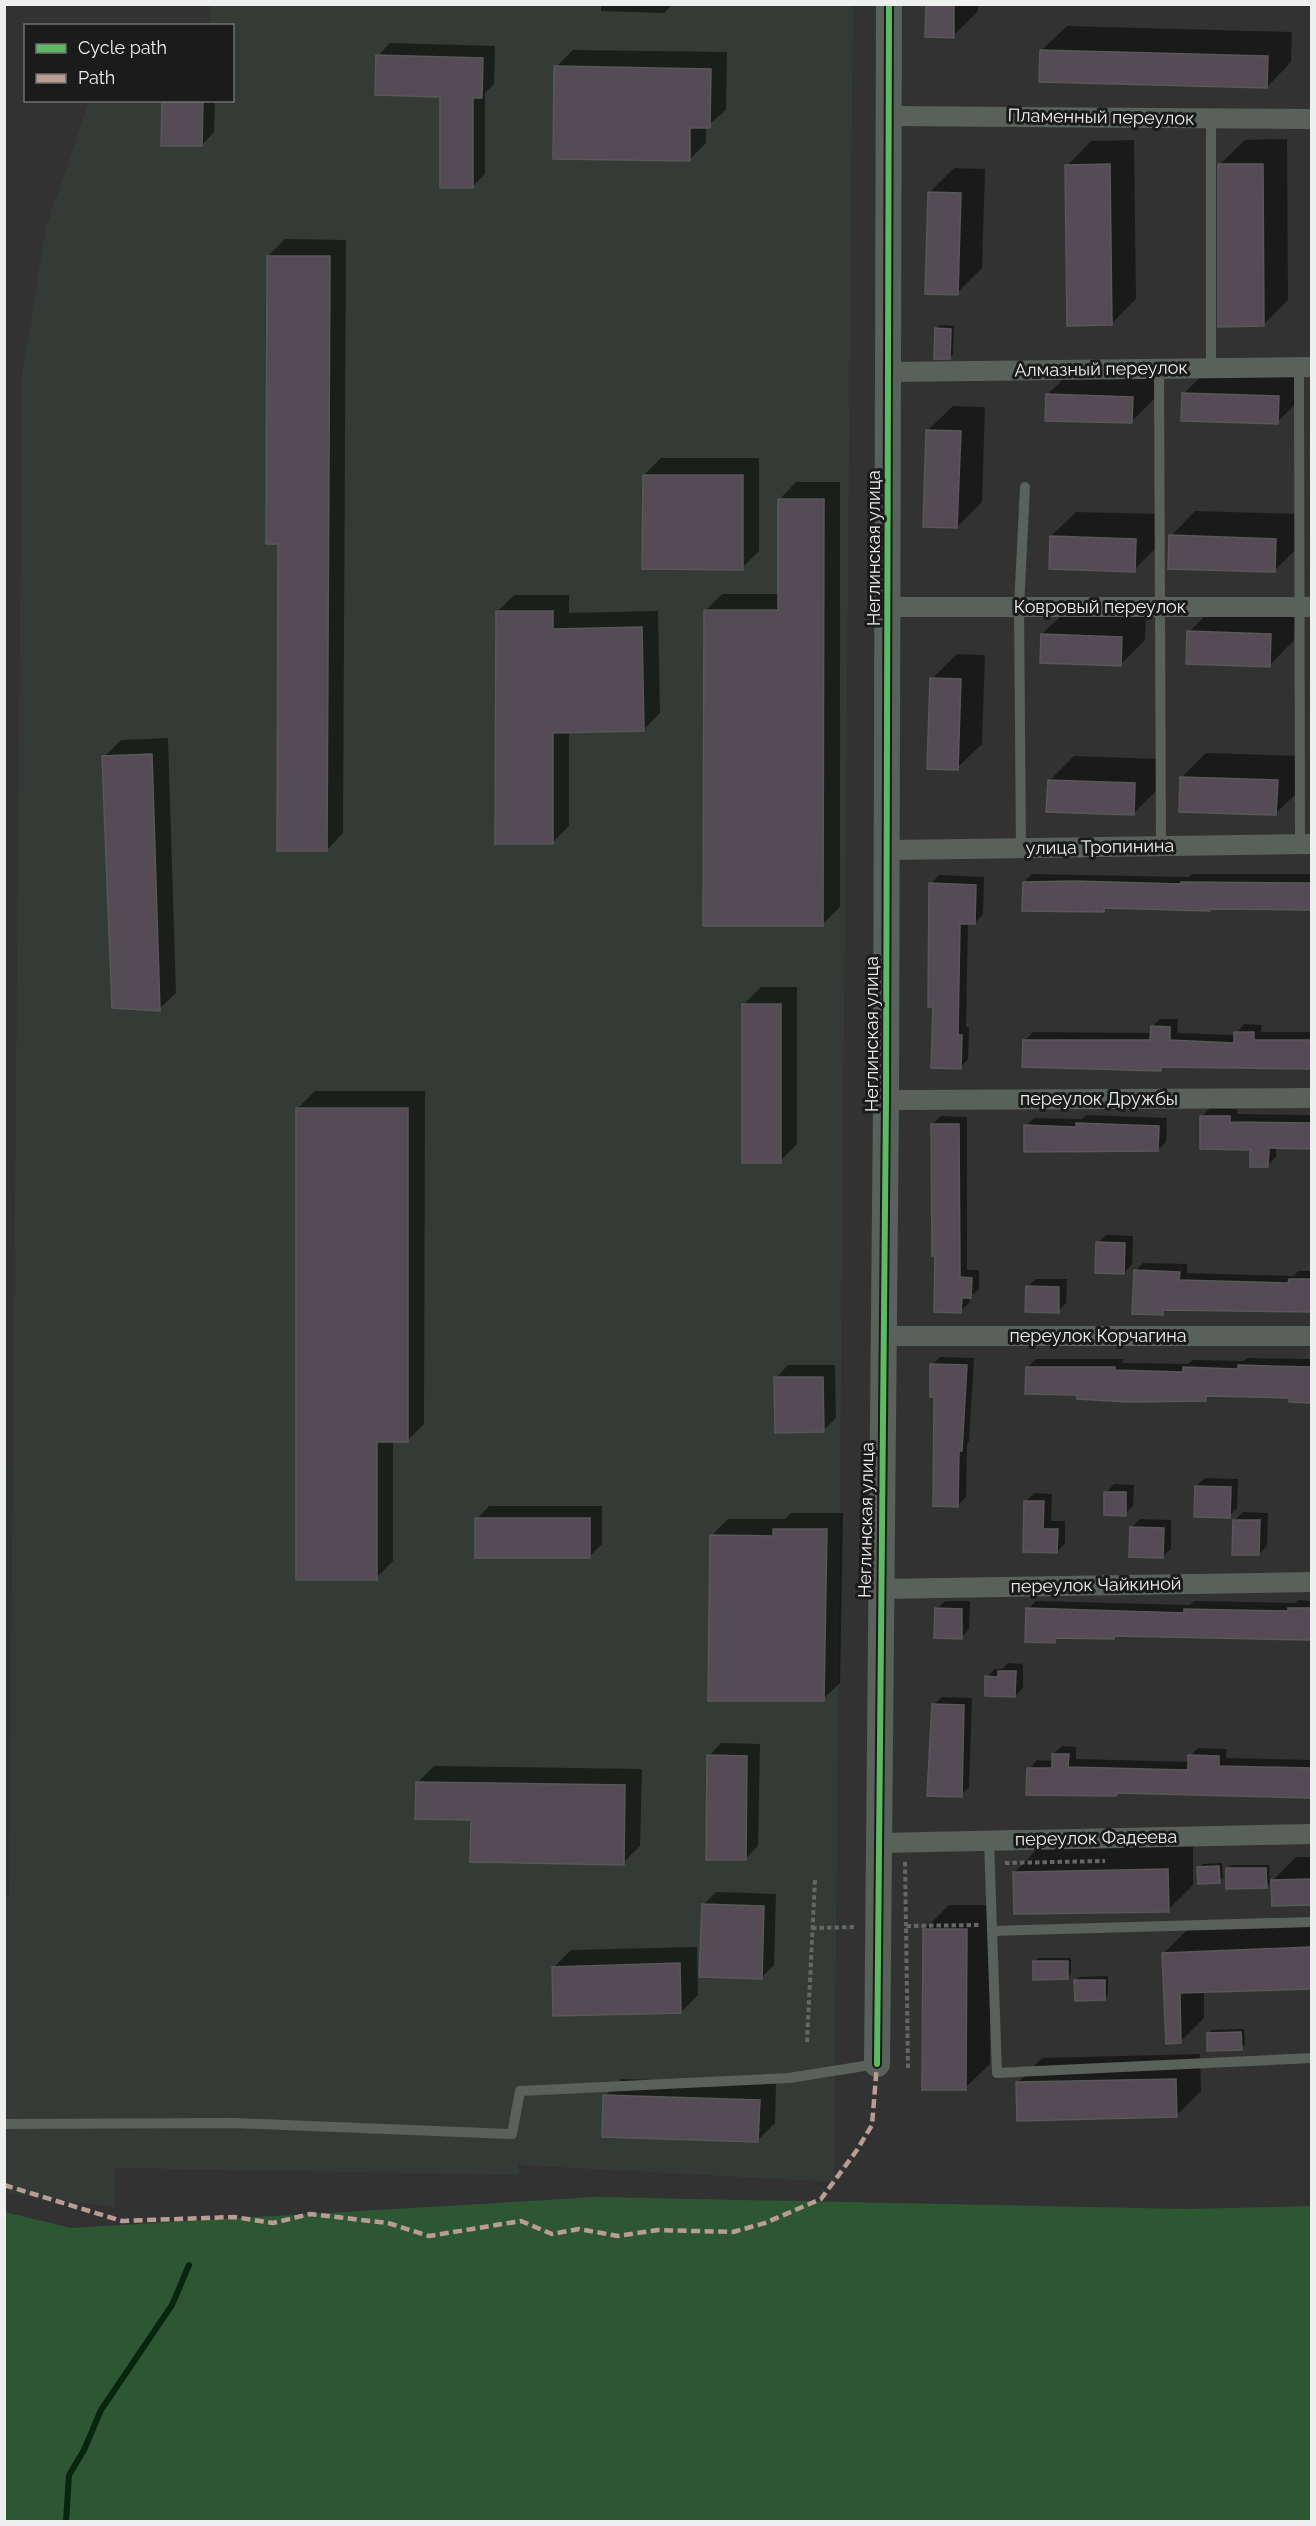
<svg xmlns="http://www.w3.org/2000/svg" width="1316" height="2526" viewBox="0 0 1316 2526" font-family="Raleway,sans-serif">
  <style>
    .built { fill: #343a35 }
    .green { fill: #2d5733 }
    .shadow { fill: #0007 }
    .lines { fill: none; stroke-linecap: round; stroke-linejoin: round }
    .stream { stroke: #07260d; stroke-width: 6 }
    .building { fill: #544b54; stroke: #585858; stroke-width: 1.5 }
    .path { stroke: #646865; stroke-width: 4; stroke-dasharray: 4.5 3; stroke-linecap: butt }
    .service { stroke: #59625a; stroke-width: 10 }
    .minor { stroke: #59625a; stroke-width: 20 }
    .tertiary { stroke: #59625a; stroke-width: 26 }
    .quiet { stroke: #b99d93; stroke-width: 4.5; stroke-dasharray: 9 4.5; stroke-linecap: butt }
    .cycleway-casing { stroke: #1a1b1a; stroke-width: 10 }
    .cycleway { stroke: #5cba63; stroke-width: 6 }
    .labels { text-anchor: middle; stroke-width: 6; stroke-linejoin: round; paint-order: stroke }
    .street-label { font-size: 18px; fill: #eef0ef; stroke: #1a1b1a }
  </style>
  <rect width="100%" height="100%" fill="#323232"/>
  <polygon class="built" points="210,5 853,5 834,2182 518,2165 519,2175 115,2168 115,2207 5,2193 4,1897 9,1897 22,374 46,227 89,101 232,100 232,26 210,25"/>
  <polygon class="green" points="597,2197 1187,2209 1311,2206 1311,2521 5,2521 5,2212 71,2228"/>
  <g class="shadow">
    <polygon points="601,4 673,4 664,13 601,11"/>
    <polygon points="927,4 978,4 978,11 953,36"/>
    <polygon points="1067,26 1292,32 1291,62 1267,87 1042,50"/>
    <polygon points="390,43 495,46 494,84 485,93 485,174 472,187 442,96 378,56"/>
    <polygon points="573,50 727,52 726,110 706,127 706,143 689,160 556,67"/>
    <polygon points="163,100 215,100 214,132 202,145"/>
    <polygon points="1287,139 1288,300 1263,325 1220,164 1245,140"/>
    <polygon points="1134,140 1136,299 1111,324 1067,166 1091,141"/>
    <polygon points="954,168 985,169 982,268 957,293 929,193"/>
    <polygon points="285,239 346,240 343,833 327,850 279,542 268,256"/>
    <polygon points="940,325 954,326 953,354 950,358 936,329"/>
    <polygon points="1209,369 1303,372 1302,398 1277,422 1184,393"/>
    <polygon points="1073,370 1157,372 1156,397 1131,422 1048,394"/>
    <polygon points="953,406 985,407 982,502 957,527 928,430"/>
    <polygon points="661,458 759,458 759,551 742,568 644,475"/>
    <polygon points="796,482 840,482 840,907 823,924 705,611 722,594 780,594 780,499"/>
    <polygon points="1195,511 1300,514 1299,546 1274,571 1171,536"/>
    <polygon points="1076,512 1160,514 1159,545 1134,570 1051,536"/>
    <polygon points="514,595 569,595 569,613 658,611 660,713 643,730 569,731 569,826 552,843 497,612"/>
    <polygon points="1214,607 1295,610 1294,640 1270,665 1189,632"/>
    <polygon points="1067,610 1146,612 1145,640 1120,665 1042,634"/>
    <polygon points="957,654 985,655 982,744 957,768 932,679"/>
    <polygon points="168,738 176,993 159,1009 104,757 121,740"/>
    <polygon points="1206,753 1302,756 1301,789 1276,813 1182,777"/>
    <polygon points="1074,756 1159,759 1159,788 1134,813 1049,781"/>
    <polygon points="1032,874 1189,877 1191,874 1312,874 1312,908 1107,906 1103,910 1024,882"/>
    <polygon points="939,875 984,877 983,914 975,923 968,922 966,1027 969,1027 968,1059 960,1068 934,1006 931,884"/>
    <polygon points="761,987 797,987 797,1144 780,1161 744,1004"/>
    <polygon points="1160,1019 1178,1019 1177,1033 1235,1035 1244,1024 1262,1025 1261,1032 1312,1032 1312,1068 1164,1066 1160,1070 1024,1041 1033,1032 1152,1033 1152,1027"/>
    <polygon points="315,1091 425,1091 424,1424 407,1441 393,1441 393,1561 376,1578 298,1108"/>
    <polygon points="1210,1108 1237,1109 1237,1114 1312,1115 1312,1147 1276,1147 1276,1157 1268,1165 1252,1148 1202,1116"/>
    <polygon points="1086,1115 1167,1118 1166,1142 1158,1150 1026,1126 1034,1118 1082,1119"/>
    <polygon points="941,1116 967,1117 967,1270 979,1270 979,1289 969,1297 969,1303 960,1311 937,1254 933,1124"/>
    <polygon points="1106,1235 1133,1236 1132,1264 1124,1273 1098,1243"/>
    <polygon points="1143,1263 1187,1264 1187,1273 1294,1276 1298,1271 1312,1271 1312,1310 1168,1308 1162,1314 1135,1271"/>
    <polygon points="1036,1279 1067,1279 1066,1303 1058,1312 1027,1287"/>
    <polygon points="940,1357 974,1358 969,1441 967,1444 966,1497 957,1506 935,1395 932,1365"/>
    <polygon points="1248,1358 1312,1359 1312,1402 1291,1401 1291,1397 1210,1395 1205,1399 1079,1394 1028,1367 1036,1359 1123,1359 1123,1363 1188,1364 1193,1360 1244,1361"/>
    <polygon points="788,1365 835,1365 836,1418 823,1431 776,1378"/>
    <polygon points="1205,1478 1238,1479 1237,1508 1229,1516 1196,1486"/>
    <polygon points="1114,1484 1134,1485 1133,1506 1125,1514 1106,1493"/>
    <polygon points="1034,1493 1052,1494 1051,1521 1065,1521 1065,1543 1057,1552 1025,1502"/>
    <polygon points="489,1506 602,1506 602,1544 589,1557 477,1519"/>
    <polygon points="1243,1512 1268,1513 1267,1546 1259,1554 1235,1520"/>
    <polygon points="791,1513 843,1513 840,1683 823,1699 711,1536 728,1519 785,1519"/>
    <polygon points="1140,1519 1171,1520 1171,1549 1162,1557 1132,1527"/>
    <polygon points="1298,1600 1312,1601 1312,1639 1116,1635 1113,1637 1059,1636 1054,1641 1028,1609 1036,1601 1190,1605 1194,1601 1295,1603"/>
    <polygon points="945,1601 970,1601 969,1629 961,1638 937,1609"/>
    <polygon points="1008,1663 1023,1664 1023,1688 1015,1696 987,1677 995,1669 1002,1669"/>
    <polygon points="942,1697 972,1698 969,1787 961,1795 933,1705"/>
    <polygon points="721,1743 760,1744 758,1846 745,1859 709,1756"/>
    <polygon points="1062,1746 1076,1747 1076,1759 1190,1762 1190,1756 1198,1748 1227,1749 1226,1758 1312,1760 1312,1796 1119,1791 1116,1795 1029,1769 1037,1760 1053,1761 1053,1754"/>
    <polygon points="434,1766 642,1769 640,1846 623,1863 472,1819 417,1783"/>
    <polygon points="1193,1845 1193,1885 1168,1910 1015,1872 1039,1847"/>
    <polygon points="1296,1857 1312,1857 1312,1904 1273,1905 1273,1880"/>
    <polygon points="1222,1863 1223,1878 1219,1881 1199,1868 1203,1864"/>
    <polygon points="1231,1865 1269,1865 1270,1883 1266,1886 1227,1868"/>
    <polygon points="716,1892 776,1894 774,1965 761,1978 704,1904"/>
    <polygon points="949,1905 991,1905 990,2064 965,2088 924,1930"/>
    <polygon points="1312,1925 1312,1987 1204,1991 1204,2018 1180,2042 1164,1953 1188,1929"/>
    <polygon points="697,1947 698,1995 681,2012 554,1967 571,1950"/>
    <polygon points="1038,1958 1071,1958 1071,1974 1068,1978 1034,1962"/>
    <polygon points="1108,1976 1108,1995 1104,1999 1075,1981 1079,1977"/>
    <polygon points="1244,2029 1245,2044 1241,2048 1208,2034 1212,2030"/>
    <polygon points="1200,2054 1201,2091 1176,2116 1018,2083 1042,2058"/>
    <polygon points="621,2079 776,2084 775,2123 758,2140 605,2096"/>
  </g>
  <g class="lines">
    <polyline class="stream" points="66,2522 69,2475 84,2450 101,2410 172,2305 189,2265"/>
  </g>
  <g class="building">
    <polygon points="926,4 954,4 954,38 925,37"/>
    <polygon points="1040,50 1268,56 1267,88 1039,82"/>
    <polygon points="376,55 483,58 482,98 473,98 473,188 440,188 440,97 375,95"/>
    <polygon points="554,66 711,69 710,128 690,128 690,161 553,159"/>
    <polygon points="162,100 203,100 202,146 161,146"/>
    <polygon points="1110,164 1112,325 1067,326 1065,165"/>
    <polygon points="1218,164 1263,164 1264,326 1218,327"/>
    <polygon points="928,192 961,193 958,295 925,294"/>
    <polygon points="267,256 330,256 327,851 277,851 278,544 266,544"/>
    <polygon points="935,328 951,329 950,359 934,359"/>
    <polygon points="1182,393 1279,396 1278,424 1181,421"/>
    <polygon points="1046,394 1133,397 1132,423 1045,421"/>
    <polygon points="926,430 961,431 957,528 923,527"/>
    <polygon points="643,475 743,475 743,570 642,569"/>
    <polygon points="778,499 824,499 823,926 703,926 704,610 778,610"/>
    <polygon points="1169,535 1276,539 1275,572 1168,569"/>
    <polygon points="1050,536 1136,539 1135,572 1049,569"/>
    <polygon points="496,611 553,611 553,629 642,627 644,731 553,733 553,844 495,844"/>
    <polygon points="1187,631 1271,634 1270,667 1186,664"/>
    <polygon points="1041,634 1122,637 1121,666 1040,663"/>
    <polygon points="930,678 961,679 958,770 927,769"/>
    <polygon points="152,754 160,1011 112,1008 102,756"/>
    <polygon points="1180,777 1278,780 1276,815 1179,812"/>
    <polygon points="1048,780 1135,783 1134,815 1046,812"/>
    <polygon points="1074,881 1181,884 1181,882 1311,883 1311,910 1210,909 1210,911 1104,908 1104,912 1022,911 1023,882"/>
    <polygon points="929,883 976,885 975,924 960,924 958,1035 962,1035 961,1069 931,1068 933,1007 928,1007"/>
    <rect x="742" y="1004" width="39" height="159"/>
    <polygon points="1151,1026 1170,1027 1170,1040 1234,1043 1234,1032 1254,1032 1254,1040 1311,1040 1311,1069 1161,1067 1161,1071 1022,1067 1023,1040 1150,1040"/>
    <polygon points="296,1108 408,1108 408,1442 377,1442 377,1580 296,1580"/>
    <polygon points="1200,1116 1230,1116 1230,1122 1311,1123 1311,1149 1269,1148 1268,1167 1250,1167 1250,1150 1200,1149"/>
    <polygon points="1076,1123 1159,1126 1158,1151 1024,1152 1024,1125 1076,1127"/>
    <polygon points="931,1124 959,1124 960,1277 972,1278 971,1298 962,1298 961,1313 934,1312 935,1256 932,1256"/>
    <polygon points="1096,1242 1125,1243 1124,1274 1095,1273"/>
    <polygon points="1134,1270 1180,1272 1179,1280 1288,1283 1289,1279 1311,1279 1311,1312 1163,1310 1163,1315 1132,1314"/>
    <polygon points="1026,1286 1059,1287 1059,1313 1025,1312"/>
    <polygon points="930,1364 967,1365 962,1451 959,1451 958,1507 933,1506 934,1397 930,1397"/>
    <polygon points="1238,1365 1311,1367 1311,1403 1289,1402 1289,1398 1206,1396 1206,1401 1128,1402 1077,1399 1077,1395 1025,1394 1026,1367 1115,1367 1115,1370 1183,1372 1183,1367 1238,1369"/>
    <polygon points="774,1377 823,1377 824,1432 775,1433"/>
    <polygon points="1195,1486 1231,1487 1230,1518 1194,1517"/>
    <polygon points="1104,1492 1126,1492 1126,1516 1104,1515"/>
    <polygon points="1024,1501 1044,1501 1043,1529 1058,1529 1057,1553 1023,1552"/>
    <rect x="475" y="1518" width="115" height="40"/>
    <polygon points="1233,1520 1260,1520 1259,1555 1232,1555"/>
    <polygon points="1130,1527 1164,1528 1163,1558 1129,1557"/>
    <polygon points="773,1529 827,1529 824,1701 708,1701 710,1535 773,1536"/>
    <polygon points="935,1608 962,1609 962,1639 934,1638"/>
    <polygon points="1026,1608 1184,1613 1184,1609 1288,1611 1288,1608 1311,1608 1311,1640 1114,1636 1114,1639 1055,1638 1055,1643 1025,1642"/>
    <polygon points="998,1671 1016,1671 1015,1697 985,1696 985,1676 998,1677"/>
    <polygon points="932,1704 964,1705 962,1797 927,1796"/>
    <polygon points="1052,1754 1069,1754 1068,1767 1188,1770 1188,1755 1219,1756 1219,1766 1311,1768 1311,1798 1117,1793 1116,1796 1026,1795 1027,1768 1052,1768"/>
    <polygon points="707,1755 747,1756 746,1860 706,1860"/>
    <polygon points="416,1782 625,1785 624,1865 470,1862 471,1820 415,1819"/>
    <polygon points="1219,1866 1220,1883 1198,1884 1197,1867"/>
    <polygon points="1226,1868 1266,1868 1267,1888 1226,1889"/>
    <polygon points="1168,1869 1169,1912 1014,1914 1013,1872"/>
    <polygon points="1311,1879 1311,1905 1272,1906 1271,1880"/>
    <polygon points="702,1904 764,1906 762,1979 699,1977"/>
    <polygon points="923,1929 967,1929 966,2090 922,2090"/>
    <polygon points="1311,1947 1311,1989 1180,1993 1181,2043 1166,2044 1162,1953"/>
    <polygon points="1033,1961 1068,1961 1068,1979 1033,1980"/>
    <polygon points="680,1963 681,2013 553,2016 552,1967"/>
    <polygon points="1074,1980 1105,1980 1105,2000 1075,2001"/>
    <polygon points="1241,2032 1242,2050 1207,2051 1207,2033"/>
    <polygon points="1176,2079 1177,2117 1017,2121 1016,2082"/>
    <polygon points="603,2095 760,2100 758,2142 602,2137"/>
  </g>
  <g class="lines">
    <g class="path">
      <polyline points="905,1862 906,1926"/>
      <polyline points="1005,1863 1105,1861"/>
      <polyline points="812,1928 857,1927"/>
      <polyline points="807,2042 815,1880"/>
      <polyline points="908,2068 906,1926 979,1925"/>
    </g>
    <g class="service">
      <polyline points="1299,367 1300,844"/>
      <polyline points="1211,368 1211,118"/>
      <polyline points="1159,369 1161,846"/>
      <polyline points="1021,849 1019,607 1025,487"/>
      <polyline points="989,1841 997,2073 1312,2058"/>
      <polyline points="992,1931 1312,1922"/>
      <polyline points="4,2124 233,2123 512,2134 520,2091 789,2078 877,2064"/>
    </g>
    <g class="minor">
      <polyline points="890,116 1312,119"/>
      <polyline points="890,372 1312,367"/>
      <polyline points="888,607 1312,607"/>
      <polyline points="888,850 1312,844"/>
      <polyline points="886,1100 1312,1098"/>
      <polyline points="884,1336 1312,1336"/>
      <polyline points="880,1589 1312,1582"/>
      <polyline points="880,1843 1312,1834"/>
    </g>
    <polyline class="tertiary" points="877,2064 886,1100 889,4"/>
    <polyline class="quiet" points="4,2185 122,2221 234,2217 273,2223 310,2214 388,2223 429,2236 521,2221 552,2234 579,2229 618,2236 658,2230 733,2232 765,2223 821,2199 857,2150 872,2125 877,2064"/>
    <defs>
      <polyline id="cycleway" points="877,2064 886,1100 889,4"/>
    </defs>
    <use href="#cycleway" class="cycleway-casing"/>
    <use href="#cycleway" class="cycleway"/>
  </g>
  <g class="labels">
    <g class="street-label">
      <text transform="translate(1101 117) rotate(1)" y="6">Пламенный переулок</text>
      <text transform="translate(1101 369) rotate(-1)" y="6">Алмазный переулок</text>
      <text transform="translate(874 548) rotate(-90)" y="6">Неглинская улица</text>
      <text x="1100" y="613">Ковровый переулок</text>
      <text transform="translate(1100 847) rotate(-1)" y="6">улица Тропинина</text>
      <text transform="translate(872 1034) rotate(-90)" y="6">Неглинская улица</text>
      <text x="1099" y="1105">переулок Дружбы</text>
      <text x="1098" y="1342">переулок Корчагина</text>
      <text transform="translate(866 1520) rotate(-89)" y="6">Неглинская улица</text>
      <text transform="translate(1096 1585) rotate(-1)" y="6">переулок Чайкиной</text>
      <text transform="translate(1096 1838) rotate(-1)" y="6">переулок Фадеева</text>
    </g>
  </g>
  <rect width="1316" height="2526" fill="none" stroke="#eef0ef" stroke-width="12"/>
  <rect x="24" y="24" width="210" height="78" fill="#1a1b1a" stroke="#6f706f" stroke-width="1.5"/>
  <rect x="36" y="44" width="30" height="9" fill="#5cba63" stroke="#6f706f" stroke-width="1.5"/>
  <text x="78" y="54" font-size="18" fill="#eef0ef">Cycle path</text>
  <rect x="36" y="74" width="30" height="9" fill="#b99d93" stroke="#6f706f" stroke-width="1.5"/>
  <text x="78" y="84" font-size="18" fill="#eef0ef">Path</text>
</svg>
